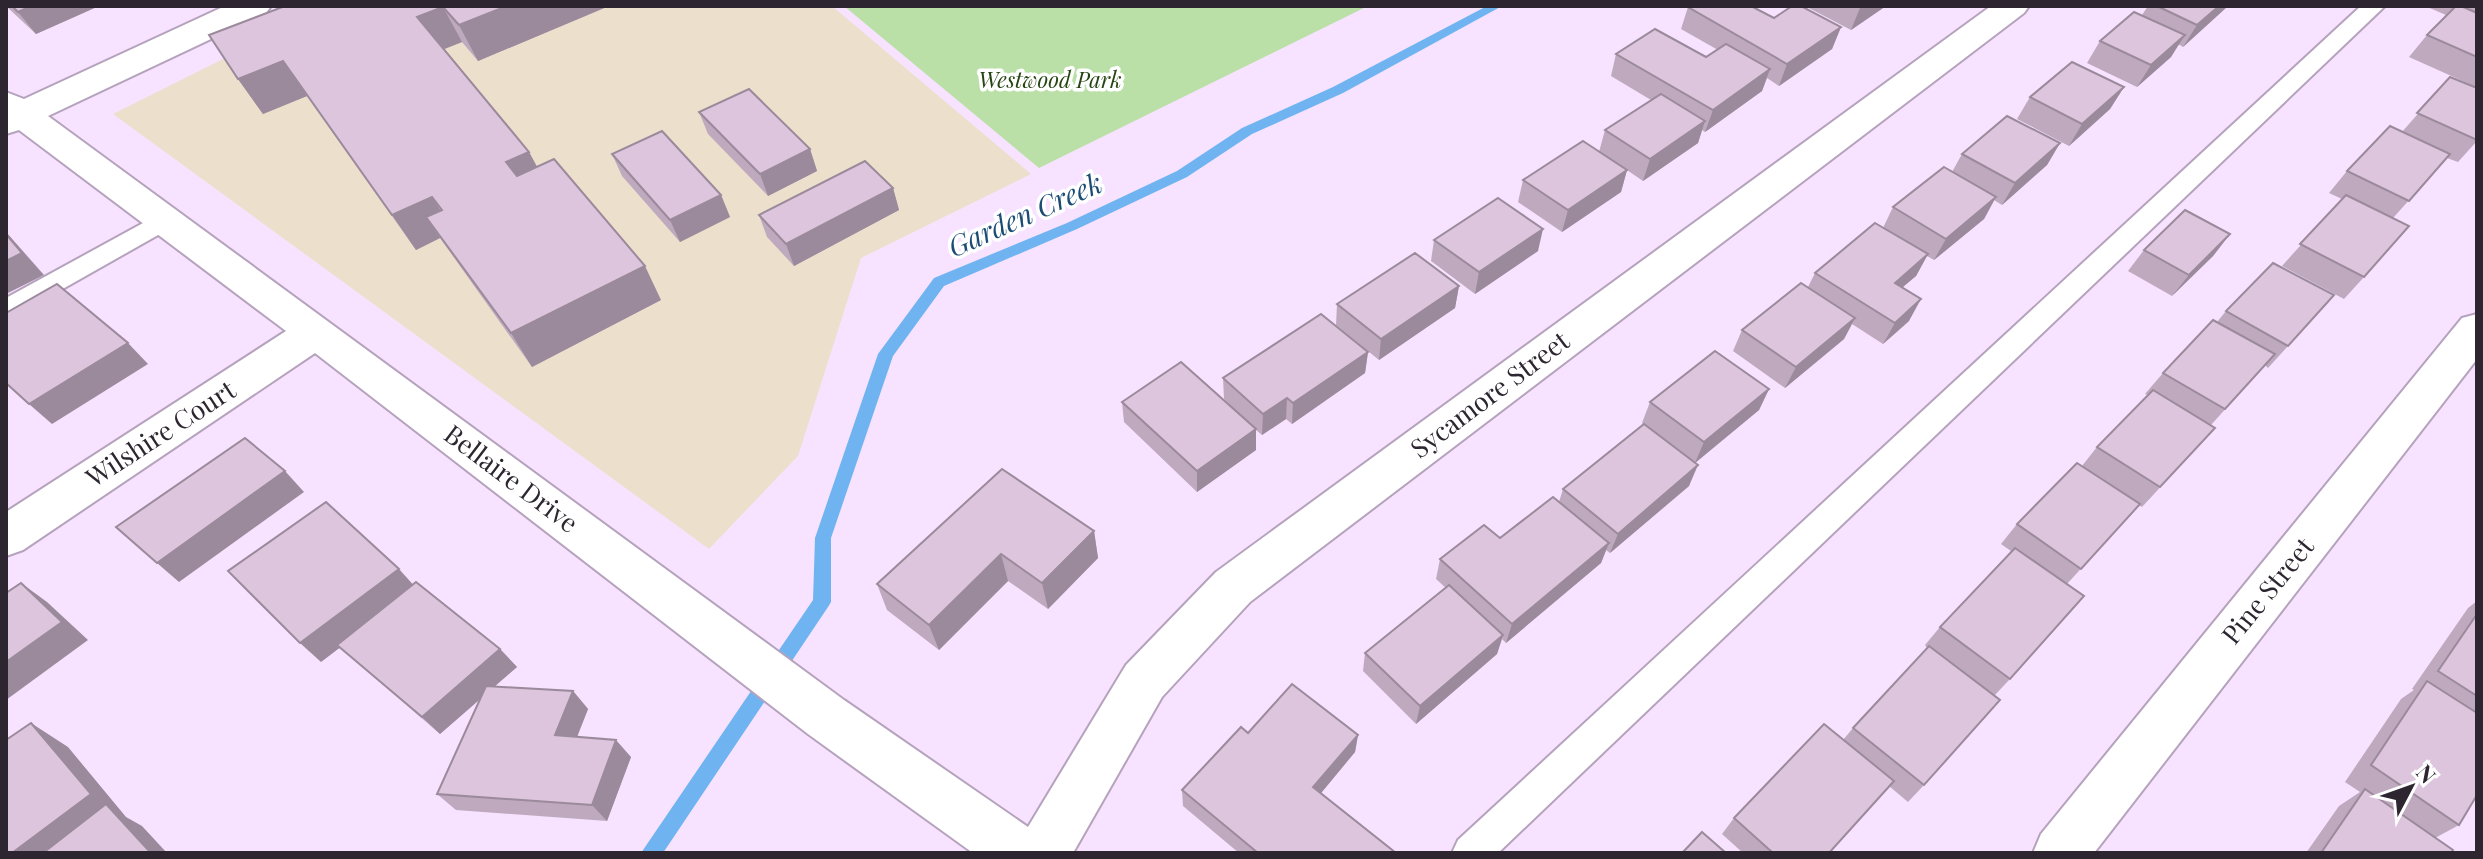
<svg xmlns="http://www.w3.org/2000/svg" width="2483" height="859" viewBox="0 0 2483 859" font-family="'Playfair Display',serif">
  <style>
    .education { fill: #ece0cc }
    .green { fill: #bae0a7 }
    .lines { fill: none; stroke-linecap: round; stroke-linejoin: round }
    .stream { fill: #6fb4f1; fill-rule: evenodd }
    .service-casing { stroke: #b5a2bc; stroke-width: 4 }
    .minor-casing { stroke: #b5a2bc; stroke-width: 4 }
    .service { fill: #fff; fill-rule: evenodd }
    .minor { fill: #fff; fill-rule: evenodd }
    .wall { fill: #bea9be }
    .shaded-wall { fill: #9b8a9b }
    .building { fill: #ddc5dd; stroke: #9b8a9b; stroke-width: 2 }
    .labels { text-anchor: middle; stroke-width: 7; stroke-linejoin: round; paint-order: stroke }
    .far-park-label { font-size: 22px; font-style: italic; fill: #264512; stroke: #fff }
    .street-label { font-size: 26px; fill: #2d2630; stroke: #fff }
    .water-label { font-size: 28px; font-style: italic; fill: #1b4c74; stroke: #fff }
  </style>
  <rect width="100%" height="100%" fill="#f7e3ff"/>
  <polygon class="education" points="346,6 832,6 1031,174 861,258 798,456 709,549 113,114 267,37"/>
  <polygon class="green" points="844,6 1368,6 1039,168"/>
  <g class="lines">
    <polygon class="stream" points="1487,6 1502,6 1343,93 1252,134 1187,177 1077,229 944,286 893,356 831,538 831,602 828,607 663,853 641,853 813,600 815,538 878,354 934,278 1067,223 1177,171 1242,128 1333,87"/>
    <defs>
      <g id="service">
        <polygon points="2361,6 2385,6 1498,853 1452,853 1458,840"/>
        <polygon points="165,211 174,214 178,220 174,226 6,321 6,298"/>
      </g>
      <g id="minor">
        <polygon points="225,6 271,6 266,13 48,116 844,700 1028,827 1126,665 1216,572 1991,6 2029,6 2024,13 1250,602 1162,697 1073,853 973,853 808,734 315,353 23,550 6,556 6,512 286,331 19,130 6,134 6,92 24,99"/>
        <polygon points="2477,314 2477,359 2094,853 2033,853 2041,834 2462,318"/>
      </g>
    </defs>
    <use href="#service" class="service-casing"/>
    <use href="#minor" class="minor-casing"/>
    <use href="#service" class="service"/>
    <use href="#minor" class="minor"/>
  </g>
  <g class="wall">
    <polygon points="6,6 99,6 36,34"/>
    <polygon points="285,6 609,6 478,61 462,42 444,49 529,152 537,167 661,300 532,367 440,238 416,250 307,96 263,114 238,79"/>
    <polygon points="1808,6 1886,6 1851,30 1807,7"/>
    <polygon points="2148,6 2228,6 2183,47 2178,44 2171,57 2137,87 2087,63 2100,41 2142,15"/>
    <polygon points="2425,6 2477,6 2476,87 2409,57 2427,35 2446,15"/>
    <polygon points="1688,7 1841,27 1832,49 1779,86 1767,78 1762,91 1705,132 1702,130 1698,143 1643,181 1627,170 1621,192 1562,232 1518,202 1523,180 1599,152 1605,130 1651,100 1611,76 1616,54 1706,57 1718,50 1681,29"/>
    <polygon points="2450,77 2477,88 2477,141 2458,162 2447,158 2393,218 2364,277 2344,299 2282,266 2342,199 2329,193 2347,171 2402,132"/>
    <polygon points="2124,87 2110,109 2069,146 2017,119 2030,97"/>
    <polygon points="699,112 810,149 817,171 768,196 708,134"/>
    <polygon points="2060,143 2047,165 2002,205 1994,200 1984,219 1934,260 1927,256 1916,276 1902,287 1909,321 1883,344 1852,324 1844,339 1785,388 1733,351 1742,330 1808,287 1815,273 1883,228 1893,207 1952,172 1962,154"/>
    <polygon points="612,154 721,195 730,217 680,242 622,176"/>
    <polygon points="893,188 899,210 794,266 767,237 759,215"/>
    <polygon points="2230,234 2213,256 2172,296 2128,271 2144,250"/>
    <polygon points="1434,240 1538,251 1475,294 1431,261"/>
    <polygon points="1459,286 1455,308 1379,360 1336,325 1337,304"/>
    <polygon points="2334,295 2268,368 2265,365 2211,425 2215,428 2142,507 2139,505 2067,584 2010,679 1994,696 1924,785 1908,802 1889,786 1829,853 1743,853 1722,834 1734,818 1843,740 1853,728 1927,648 1925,645 1940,627 2011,551 2001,544 2017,524 2082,466 2097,447 2148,395 2145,394 2163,373 2217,322 2226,311"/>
    <polygon points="1368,352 1365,373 1292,424 1286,419 1262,435 1256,430 1256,450 1197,492 1124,422 1122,402 1246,421 1224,399 1223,378"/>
    <polygon points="1769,389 1759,410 1695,463 1689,486 1610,553 1606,550 1601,563 1506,643 1502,639 1497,654 1416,724 1363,671 1365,653 1446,588 1436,579 1440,559 1500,538 1559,502 1563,489 1643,424 1642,423 1650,402"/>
    <polygon points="1094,531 1098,558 1048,609 1008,581 939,650 887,610 877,584"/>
    <polygon points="413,584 500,649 517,667 495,686 573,691 588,709 577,737 631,757 607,821 456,810 437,794 479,700 440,734 340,647 321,662"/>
    <polygon points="2477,601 2477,795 2459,825 2435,838 2451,853 2306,853 2339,806 2360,792 2345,782 2401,699 2414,690 2412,689 2468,608"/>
    <polygon points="1248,733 1358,735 1355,752 1321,793 1397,853 1239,853 1183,806 1182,790"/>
  </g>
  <g class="shaded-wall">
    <polygon points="31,6 99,6 36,34 18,12"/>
    <polygon points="507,6 609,6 478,61 459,25"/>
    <polygon points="1863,6 1886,6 1851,30 1860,8"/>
    <polygon points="2219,6 2228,6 2183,47 2197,25"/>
    <polygon points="443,7 462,42 437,52 417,17"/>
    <polygon points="1841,27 1832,49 1779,86 1787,64"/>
    <polygon points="2185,35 2171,57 2137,87 2151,65"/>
    <polygon points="283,61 307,96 263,114 238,79"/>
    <polygon points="1770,69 1762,91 1705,132 1713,110"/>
    <polygon points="2124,87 2110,109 2069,146 2082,124"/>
    <polygon points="1705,121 1698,143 1643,181 1650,159"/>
    <polygon points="2060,143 2047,165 2002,205 2015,183"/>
    <polygon points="810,149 817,171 768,196 760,174"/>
    <polygon points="529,152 548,187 525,197 506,162"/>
    <polygon points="1627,170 1621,192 1562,232 1568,210"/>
    <polygon points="893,188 899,210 794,266 786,244"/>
    <polygon points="721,195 730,217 680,242 670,220"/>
    <polygon points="432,197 454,232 426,217 440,238 416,250 392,215"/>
    <polygon points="1996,197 1984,219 1934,260 1946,239"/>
    <polygon points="1543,229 1538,251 1475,294 1479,272"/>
    <polygon points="6,232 44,275 6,294"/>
    <polygon points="2230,234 2213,256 2172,296 2189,275"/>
    <polygon points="1928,254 1916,276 1883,304 1895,283"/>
    <polygon points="645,266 661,300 532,367 511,333"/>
    <polygon points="1459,286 1455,308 1379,360 1381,339"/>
    <polygon points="1921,299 1909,321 1883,344 1895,323"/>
    <polygon points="1855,318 1844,339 1785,388 1796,367"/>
    <polygon points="128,343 148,364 52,424 29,404"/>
    <polygon points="1368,352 1365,373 1292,424 1293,403"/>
    <polygon points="1769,389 1759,410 1695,463 1704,442"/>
    <polygon points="1287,398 1286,419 1262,435 1263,414"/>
    <polygon points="1256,429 1256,450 1197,492 1197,471"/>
    <polygon points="1698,465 1689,486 1610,553 1618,534"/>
    <polygon points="285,471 304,492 179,582 157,563"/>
    <polygon points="1094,531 1098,558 1048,609 1042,583"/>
    <polygon points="1609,543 1601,563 1506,643 1512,624"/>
    <polygon points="1001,554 1008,581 939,650 929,625"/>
    <polygon points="399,569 417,589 321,662 300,643"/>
    <polygon points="21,583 47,602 88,640 6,700 6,662"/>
    <polygon points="1503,635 1497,654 1416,724 1420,706"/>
    <polygon points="500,649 517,667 440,734 422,717"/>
    <polygon points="573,691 588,709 571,752 555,735"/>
    <polygon points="31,723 68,747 126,817 142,826 167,853 12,853"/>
    <polygon points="1358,735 1355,752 1312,804 1313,787"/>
    <polygon points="616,740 631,757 607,821 592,805"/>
  </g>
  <g class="building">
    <polygon points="12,6 31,6 18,12"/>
    <polygon points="285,6 507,6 459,25 443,7 417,17 529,152 506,162 517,176 554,159 645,266 511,333 426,217 442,210 432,197 392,215 283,61 238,79 209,35"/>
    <polygon points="1689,6 1751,6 1774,18 1792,6 1801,6 1841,27 1787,64 1688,7"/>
    <polygon points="2157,6 2219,6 2197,25"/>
    <polygon points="2456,6 2461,6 2477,13 2477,57 2427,35"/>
    <polygon points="2134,12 2185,35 2151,65 2100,41"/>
    <polygon points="1655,29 1706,57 1726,44 1770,69 1713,110 1616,54"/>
    <polygon points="2072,62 2124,87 2082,124 2030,97"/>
    <polygon points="2450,77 2477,88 2477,140 2417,113"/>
    <polygon points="749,89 810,149 760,174 699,112"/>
    <polygon points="1661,94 1705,121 1650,159 1605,130"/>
    <polygon points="2007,116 2060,143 2015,183 1962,154"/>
    <polygon points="2390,126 2450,154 2409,201 2347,171"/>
    <polygon points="662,131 721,195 670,220 612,154"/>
    <polygon points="1583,141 1627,170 1568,210 1523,180"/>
    <polygon points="865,161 893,188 786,244 759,215"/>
    <polygon points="1944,167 1996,197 1946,239 1893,207"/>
    <polygon points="2346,195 2409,226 2364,277 2300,244"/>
    <polygon points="1498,198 1543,229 1479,272 1434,240"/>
    <polygon points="2185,210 2230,234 2189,275 2144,250"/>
    <polygon points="1875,223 1928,254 1895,283 1921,299 1895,323 1815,273"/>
    <polygon points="6,234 22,253 6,261"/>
    <polygon points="1415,253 1459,286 1381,339 1337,304"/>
    <polygon points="2273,263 2334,295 2288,346 2226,311"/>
    <polygon points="1801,283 1855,318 1796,367 1742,330"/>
    <polygon points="57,284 128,343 29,404 6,383 6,313"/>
    <polygon points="1321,314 1368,352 1293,403 1287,398 1263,414 1223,378"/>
    <polygon points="2213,320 2275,354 2225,409 2163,373"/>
    <polygon points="1715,351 1769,389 1704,442 1650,402"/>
    <polygon points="1181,362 1256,429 1197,471 1122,402"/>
    <polygon points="2153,390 2215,428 2160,487 2097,447"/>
    <polygon points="1644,424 1698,465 1618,534 1563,489"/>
    <polygon points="245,438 285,471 157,563 116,527"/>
    <polygon points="2077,463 2140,504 2081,569 2017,524"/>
    <polygon points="1002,469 1094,531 1042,583 1001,554 929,625 877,584"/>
    <polygon points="1553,497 1609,543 1512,624 1440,559 1484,525 1500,538"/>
    <polygon points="326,502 399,569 300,643 228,571"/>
    <polygon points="2015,548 2084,596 2010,679 1940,627"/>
    <polygon points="416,582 500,649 422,717 337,645"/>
    <polygon points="21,583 62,622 6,662 6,593"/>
    <polygon points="1449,585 1503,635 1420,706 1365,653"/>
    <polygon points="2477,614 2477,696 2438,671"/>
    <polygon points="1929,646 2000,700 1924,785 1853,728"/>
    <polygon points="2427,681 2477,713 2477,795 2459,825 2371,765"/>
    <polygon points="1292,684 1358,735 1313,787 1396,853 1258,853 1182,790 1241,727 1248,733"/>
    <polygon points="486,686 573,691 555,735 616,740 592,805 437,794"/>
    <polygon points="31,723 91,794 12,853 6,853 6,740"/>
    <polygon points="1824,724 1894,781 1829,853 1773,853 1734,818"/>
    <polygon points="2365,789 2453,850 2451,853 2321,853"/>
    <polygon points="106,804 151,853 43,853"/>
    <polygon points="1702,832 1726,853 1682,853"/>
  </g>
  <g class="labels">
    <g class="far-park-label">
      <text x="1050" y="88">Westwood Park</text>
    </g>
    <g class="street-label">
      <text transform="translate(1490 395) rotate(-37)" y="9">Sycamore Street</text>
      <text transform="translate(161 434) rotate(-33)" y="9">Wilshire Court</text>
      <text transform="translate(511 479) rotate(37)" y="9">Bellaire Drive</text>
      <text transform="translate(2268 591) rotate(-51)" y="9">Pine Street</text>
    </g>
    <g class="water-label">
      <text transform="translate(1025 215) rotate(-24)" y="10">Garden Creek</text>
    </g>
  </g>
  <rect width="2483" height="859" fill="none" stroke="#2d2630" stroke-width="16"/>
  <g transform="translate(2411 787) rotate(49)" stroke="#ffffff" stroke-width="6" paint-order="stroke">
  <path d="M0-6L14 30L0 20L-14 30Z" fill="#2d2630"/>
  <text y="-12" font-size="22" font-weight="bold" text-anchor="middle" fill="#2d2630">N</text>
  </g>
</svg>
